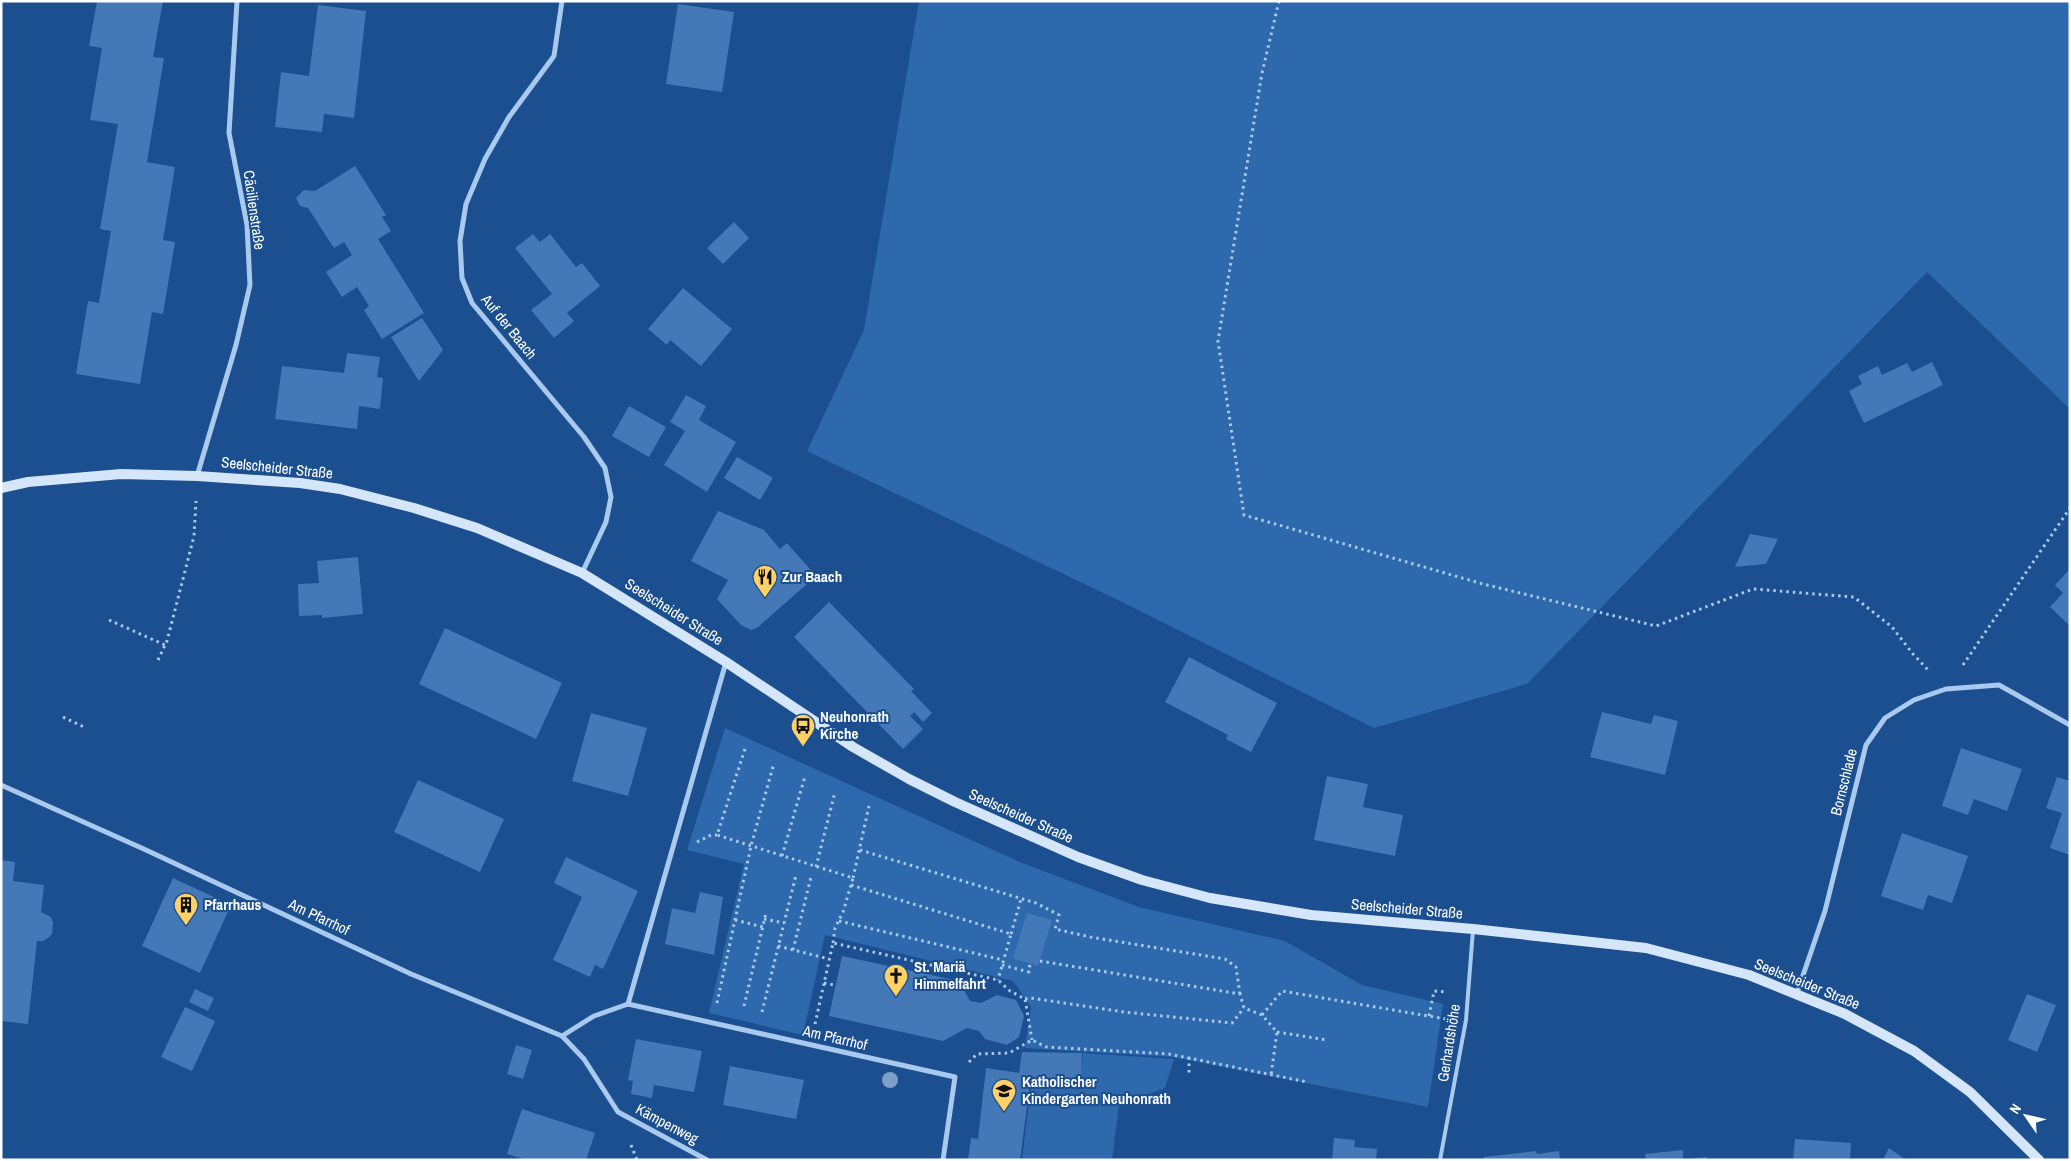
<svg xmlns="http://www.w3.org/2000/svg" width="2071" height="1161" viewBox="0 0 2071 1161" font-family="'Archivo Narrow',sans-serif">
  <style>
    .green { fill: #2e69ad }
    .building { fill: #4478b7 }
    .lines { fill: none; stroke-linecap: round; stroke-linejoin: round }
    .path { stroke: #a9c9ee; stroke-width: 3; stroke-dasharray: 2.5 4; stroke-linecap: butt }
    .lane { stroke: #a9c9ee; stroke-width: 4 }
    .street { stroke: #a9c9ee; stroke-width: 5 }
    .secondary { stroke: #d6e6fa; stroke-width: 10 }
    .tree { fill: #7ea0ca }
    .labels { text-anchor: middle; stroke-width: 4; stroke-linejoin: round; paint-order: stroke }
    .street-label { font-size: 15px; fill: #fff; stroke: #1b4f8f }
    .poi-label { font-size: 15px; font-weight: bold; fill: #fff; stroke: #1b4f8f; text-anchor: start }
  </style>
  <rect width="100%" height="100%" fill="#1b4f8f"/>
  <g class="green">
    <polygon points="919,1 2070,1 2070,409 1927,272 1527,684 1374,728 1118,600 807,451 864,330"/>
    <polygon points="725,728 1022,863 1139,907 1285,941 1362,985 1443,1004 1428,1107 1173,1057 1025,1048 1031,1007 1013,981 825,935 803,1035 709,1013 744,864 687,850"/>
    <polygon points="1083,1053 1174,1059 1165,1088 1119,1105 1112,1160 1022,1160 1031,1085 1080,1086"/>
  </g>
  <g class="building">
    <polygon points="97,1 163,1 153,57 164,58 147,162 175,167 163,240 175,242 163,314 152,312 140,384 76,374 88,301 99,303 105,266 111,231 100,229 118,124 90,120 102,48 89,46"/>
    <polygon points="678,4 734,12 722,92 666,84"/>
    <polygon points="318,5 366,11 354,118 324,114 322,132 275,127 281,72 309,76"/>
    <polygon points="355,166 386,215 382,217 391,231 378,239 424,313 382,339 364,310 369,306 357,287 342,297 326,272 352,255 344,242 334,248 308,208 300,206 296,198 304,190 315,191"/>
    <polygon points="734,222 749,238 723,264 707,248"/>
    <polygon points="533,234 540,242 550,234 576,267 582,263 600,286 567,313 574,321 554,338 531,310 552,294 515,248"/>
    <polygon points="683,288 732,329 701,366 670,340 667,345 648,329"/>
    <polygon points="422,318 443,350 419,381 391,337"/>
    <polygon points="347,353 380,357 377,377 383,378 380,409 359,406 357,429 275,419 282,366 344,373"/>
    <polygon points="1932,362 1943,385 1864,423 1849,391 1862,384 1858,376 1878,366 1882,375 1907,363 1912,372"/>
    <polygon points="686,395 706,406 699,420 736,442 707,492 664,465 685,431 670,422"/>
    <polygon points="629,406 666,427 649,457 612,436"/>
    <polygon points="737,457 773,478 760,500 724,478"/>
    <polygon points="718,511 764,530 780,549 787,543 816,576 757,628 751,630 741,625 717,599 728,580 691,561"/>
    <polygon points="1750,534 1778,539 1766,564 1735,567"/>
    <polygon points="358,557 363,614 322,618 322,615 299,616 298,584 319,583 317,561"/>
    <polygon points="2070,569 2070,626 2050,607 2063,593 2055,585"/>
    <polygon points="829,602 914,689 911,691 932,713 923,722 914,712 910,716 923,729 903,749 794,637"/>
    <polygon points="445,628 562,683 536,739 419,684"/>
    <polygon points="1189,657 1277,703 1251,752 1226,739 1228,735 1165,702"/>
    <polygon points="1602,712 1651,724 1654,715 1678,721 1665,775 1590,757"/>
    <polygon points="591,713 647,728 628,796 572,781"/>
    <polygon points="1961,748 2022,769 2007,811 1974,799 1968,815 1942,806"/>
    <polygon points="1327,776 1368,784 1363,807 1403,815 1395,856 1314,840"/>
    <polygon points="2057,777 2070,781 2070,855 2050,848 2062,813 2046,808"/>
    <polygon points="418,780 504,819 480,872 394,832"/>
    <polygon points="1902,833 1968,856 1952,903 1928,895 1923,910 1881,896"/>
    <polygon points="566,857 638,891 603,969 595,965 590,977 553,960 582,897 554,883"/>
    <polygon points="1,860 15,862 13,881 44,885 41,912 51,917 53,923 52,934 48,938 43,941 37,941 28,1024 1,1021"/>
    <polygon points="173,878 231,905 200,973 142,946"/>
    <polygon points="700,892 723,897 714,955 665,944 672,908 695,913"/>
    <polygon points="1027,913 1052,920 1038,966 1013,958"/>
    <polygon points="842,956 959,981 970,1001 981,1003 997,995 1016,1000 1024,1016 1019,1037 1007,1045 985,1039 979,1031 967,1028 943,1041 829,1016"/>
    <polygon points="195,989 214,998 208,1011 189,1002"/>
    <polygon points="2027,994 2056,1005 2037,1052 2008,1040"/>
    <polygon points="185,1007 215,1021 192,1071 161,1057"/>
    <polygon points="636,1039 702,1051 694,1092 654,1085 652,1098 631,1094 633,1081 628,1080"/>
    <polygon points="516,1045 532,1050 523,1079 507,1074"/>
    <polygon points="1022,1052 1082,1053 1081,1085 1030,1083 1020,1160 968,1160 971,1138 978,1139 986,1068 1019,1073"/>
    <polygon points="730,1066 804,1080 796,1119 723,1105"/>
    <polygon points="522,1109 595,1133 586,1160 526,1160 507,1154"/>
    <polygon points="1334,1138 1355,1140 1354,1147 1377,1149 1376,1160 1332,1160"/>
    <polygon points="1795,1139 1851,1143 1850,1160 1793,1160"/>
    <polygon points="1889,1148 1906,1160 1883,1160"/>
    <polygon points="1683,1150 1683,1160 1646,1160 1645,1154"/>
    <polygon points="1536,1151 1537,1154 1559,1151 1560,1160 1484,1160 1484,1157"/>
    <polygon points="1707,1157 1707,1160 1695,1160 1694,1158"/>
  </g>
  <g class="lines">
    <g class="path">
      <polyline points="1279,1 1262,73 1218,341 1244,515 1483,584 1656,626 1753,589 1854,597 1892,627 1913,654 1929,671"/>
      <polyline points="109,620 165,645"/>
      <polyline points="158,660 167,641 194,536 196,501"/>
      <polyline points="1963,665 2070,508"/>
      <polyline points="63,717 86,728"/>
      <polyline points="745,749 717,835 853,878 843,912 835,928 833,943"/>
      <polyline points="697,842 711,835 717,835"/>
      <polyline points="860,850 1036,903 1059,915 1055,929 1090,937 1225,959 1236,967 1240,994"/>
      <polyline points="782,856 805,776"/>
      <polyline points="816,867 835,792"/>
      <polyline points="853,878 869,806"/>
      <polyline points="851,885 1011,934 998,980"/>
      <polyline points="764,919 784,923"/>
      <polyline points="735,920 763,927"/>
      <polyline points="839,921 1003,960"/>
      <polyline points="1011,934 1021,899"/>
      <polyline points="778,946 829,959"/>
      <polyline points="793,950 811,877"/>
      <polyline points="1040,961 1240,994 1244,1008 1262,1015 1277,1032 1271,1075"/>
      <polyline points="1002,965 1029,972 1030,963"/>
      <polyline points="824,983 834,985"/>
      <polyline points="1025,999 1031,998 1124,1012 1232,1023 1244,1008"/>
      <polyline points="717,1003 751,846 774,763"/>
      <polyline points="744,1006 766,913"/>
      <polyline points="762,1012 796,875"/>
      <polyline points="1262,1015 1282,991 1446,1019"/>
      <polyline points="1429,1016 1434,991 1447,992"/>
      <polyline points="815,1024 833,943 998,980 1010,991 1025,999 1032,1040"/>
      <polyline points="1277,1032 1327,1040"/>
      <polyline points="1189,1057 1189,1074"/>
      <polyline points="969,1062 977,1054 1009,1053 1032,1040 1046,1047 1169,1054 1307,1082"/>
      <polyline points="631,1145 637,1160"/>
    </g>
    <polyline class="lane" points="1440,1160 1466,1020 1473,930"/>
    <g class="street">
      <polyline points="562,1 554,56 509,117 485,159 466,204 460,241 462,278 472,303 584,437 605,468 611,497 606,522 582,573"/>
      <polyline points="197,476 236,345 250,285 247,225 229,133 237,1"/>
      <polyline points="1,785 146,850 411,974 562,1036 584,1059 618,1112 707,1160"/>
      <polyline points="1797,993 1825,911 1866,745 1885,718 1914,700 1946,689 1999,685 2070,725"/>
      <polyline points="628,1004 726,662"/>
      <polyline points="562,1036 594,1016 628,1004 955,1077 943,1160"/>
    </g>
    <polyline class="secondary" points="1,488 28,482 121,474 197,476 300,483 340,489 414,508 477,528 582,573 726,662 853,747 909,779 955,802 1078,857 1142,880 1210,898 1311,915 1473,929 1646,948 1749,975 1845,1014 1914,1051 1970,1092 2039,1160"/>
  </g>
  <circle class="tree" cx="890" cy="1080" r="8"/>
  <defs>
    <symbol id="restaurant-pin" viewBox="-11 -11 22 30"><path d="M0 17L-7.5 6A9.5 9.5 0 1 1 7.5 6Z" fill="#ffd166" stroke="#1b4f8f"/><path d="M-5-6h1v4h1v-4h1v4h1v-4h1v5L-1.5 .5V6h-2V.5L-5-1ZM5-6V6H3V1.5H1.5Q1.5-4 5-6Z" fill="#111"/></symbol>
    <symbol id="bus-pin" viewBox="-11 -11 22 30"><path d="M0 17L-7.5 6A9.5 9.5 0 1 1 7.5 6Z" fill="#ffd166" stroke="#1b4f8f"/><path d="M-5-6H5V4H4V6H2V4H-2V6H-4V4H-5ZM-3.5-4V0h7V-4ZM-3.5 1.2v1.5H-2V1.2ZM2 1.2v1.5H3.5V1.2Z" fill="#111"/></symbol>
    <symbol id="building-pin" viewBox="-11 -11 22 30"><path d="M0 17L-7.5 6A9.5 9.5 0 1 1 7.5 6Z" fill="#ffd166" stroke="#1b4f8f"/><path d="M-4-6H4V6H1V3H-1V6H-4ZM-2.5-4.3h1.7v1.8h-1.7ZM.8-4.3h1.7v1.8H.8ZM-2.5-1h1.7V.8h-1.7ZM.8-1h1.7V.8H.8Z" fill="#111"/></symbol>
    <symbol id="church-pin" viewBox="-11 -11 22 30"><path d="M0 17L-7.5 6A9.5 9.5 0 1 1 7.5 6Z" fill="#ffd166" stroke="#1b4f8f"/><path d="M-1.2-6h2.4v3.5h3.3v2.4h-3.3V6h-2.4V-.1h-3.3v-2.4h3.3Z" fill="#111"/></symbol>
    <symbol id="school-pin" viewBox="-11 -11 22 30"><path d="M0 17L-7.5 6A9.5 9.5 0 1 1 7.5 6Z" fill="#ffd166" stroke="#1b4f8f"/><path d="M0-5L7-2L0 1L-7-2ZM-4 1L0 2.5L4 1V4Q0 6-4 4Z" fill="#111"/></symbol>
  </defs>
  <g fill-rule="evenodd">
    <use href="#restaurant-pin" x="751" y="563" width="28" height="38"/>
    <use href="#bus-pin" x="789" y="712" width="28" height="38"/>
    <use href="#building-pin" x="172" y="891" width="28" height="38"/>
    <use href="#church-pin" x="882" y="962" width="28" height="38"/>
    <use href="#school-pin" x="990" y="1077" width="28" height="38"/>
  </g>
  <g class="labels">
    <g class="street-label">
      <text transform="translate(254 210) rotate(82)" y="5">Cäcilienstraße</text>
      <text transform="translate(509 327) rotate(51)" y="5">Auf der Baach</text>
      <text transform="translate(277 468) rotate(6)" y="5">Seelscheider Straße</text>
      <text transform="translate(674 612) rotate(32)" y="5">Seelscheider Straße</text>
      <text transform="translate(1844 782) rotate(-76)" y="5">Bornschlade</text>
      <text transform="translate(1021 816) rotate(24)" y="5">Seelscheider Straße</text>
      <text transform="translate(1407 909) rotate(5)" y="5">Seelscheider Straße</text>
      <text transform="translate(319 917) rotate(25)" y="5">Am Pfarrhof</text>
      <text transform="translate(1807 984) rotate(22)" y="5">Seelscheider Straße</text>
      <text transform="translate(835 1038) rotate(13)" y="5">Am Pfarrhof</text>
      <text transform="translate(1449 1043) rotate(-81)" y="5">Gerhardshöhe</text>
      <text transform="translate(667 1124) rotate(28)" y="5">Kämpenweg</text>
    </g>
    <g class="poi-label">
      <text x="782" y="582">Zur Baach</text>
      <text x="820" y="722">Neuhonrath<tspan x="820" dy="17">Kirche</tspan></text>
      <text x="204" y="910">Pfarrhaus</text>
      <text x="914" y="972">St. Mariä<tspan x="914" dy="17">Himmelfahrt</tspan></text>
      <text x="1022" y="1087">Katholischer<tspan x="1022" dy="17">Kindergarten Neuhonrath</tspan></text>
    </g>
  </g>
  <rect width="2071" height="1161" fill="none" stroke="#ffffff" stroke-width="5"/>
  <g transform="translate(2026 1116) rotate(304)" stroke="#1b4f8f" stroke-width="4" paint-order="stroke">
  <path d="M0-4L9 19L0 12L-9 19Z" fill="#ffffff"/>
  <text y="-8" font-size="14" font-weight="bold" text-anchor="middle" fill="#ffffff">N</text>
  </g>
</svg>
